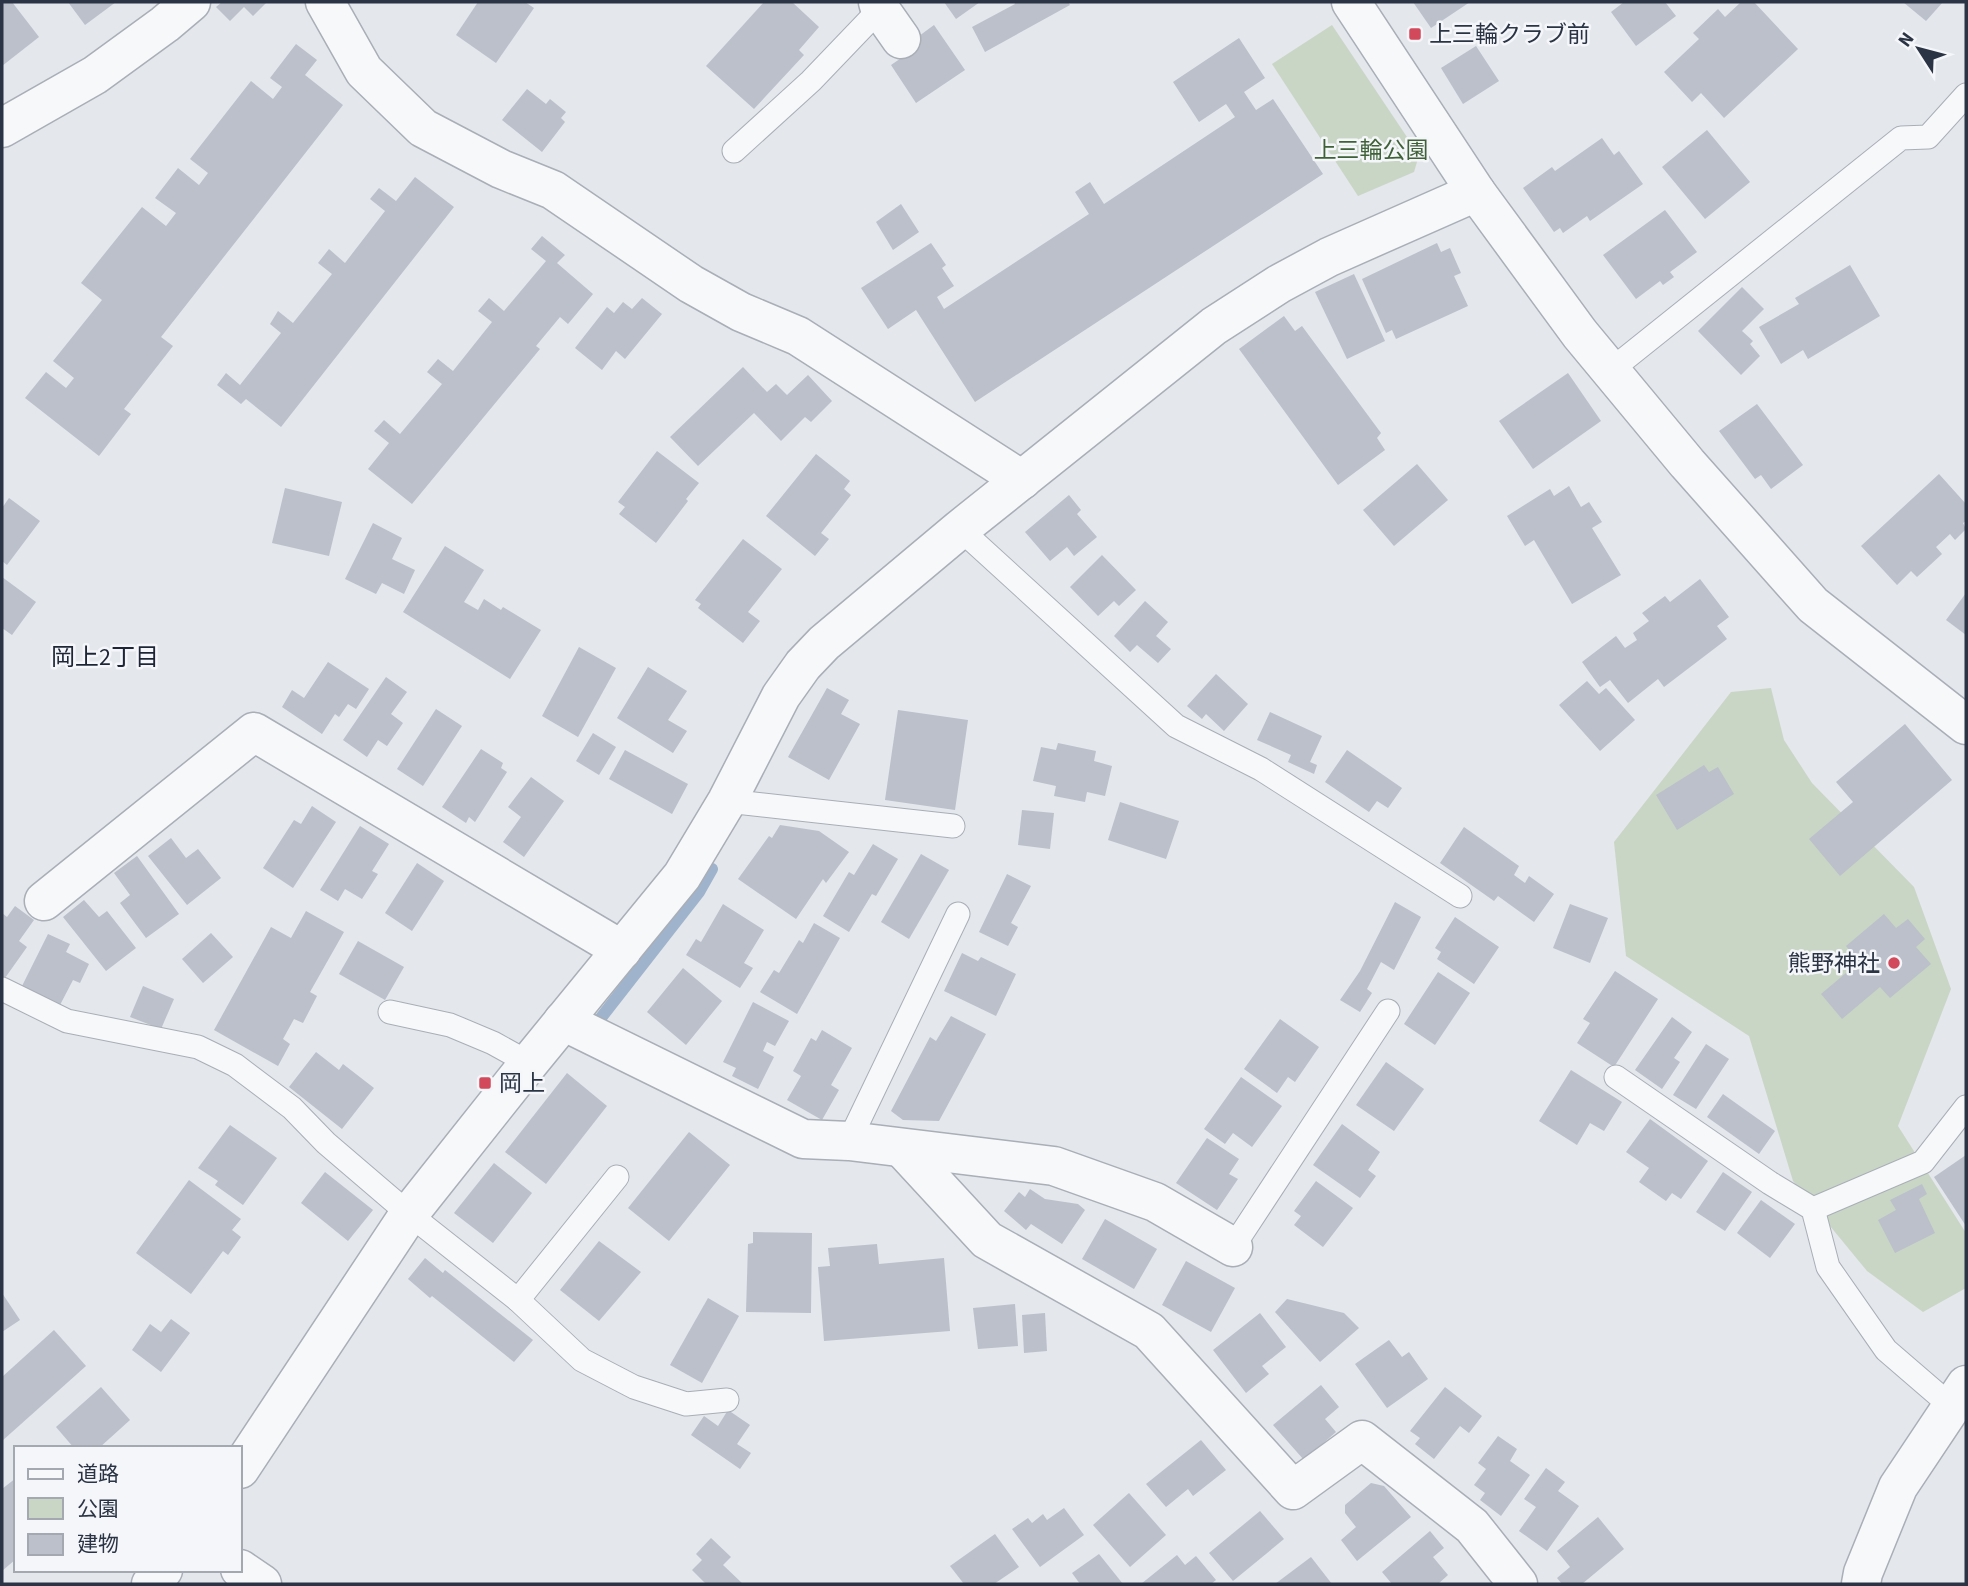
<svg xmlns="http://www.w3.org/2000/svg" width="1968" height="1586" viewBox="0 0 1968 1586" font-family="'Source Sans 3','Noto Sans JP',sans-serif">
  <style>
    .green { fill: #c9d6c5 }
    .lines { fill: none; stroke-linecap: round; stroke-linejoin: round }
    .stream { stroke: #9fb4cc; stroke-width: 12 }
    .building { fill: #bbc0ca }
    .service-casing { stroke: #a9aeb7; stroke-width: 25 }
    .minor-casing { stroke: #a9aeb7; stroke-width: 41 }
    .tertiary-casing { stroke: #a9aeb7; stroke-width: 41 }
    .service { stroke: #f7f8fa; stroke-width: 23 }
    .minor { stroke: #f7f8fa; stroke-width: 38 }
    .tertiary { stroke: #f7f8fa; stroke-width: 38 }
    .poi-dot { fill: #d1495b; stroke: #f4f6f9; stroke-width: 2.5 }
    .labels { text-anchor: middle; stroke-width: 5; stroke-linejoin: round; paint-order: stroke }
    .poi-label { font-size: 23px; fill: #2b3445; stroke: #f4f6f9; text-anchor: start }
    .park-label { font-size: 23px; fill: #3f6138; stroke: #f4f6f9 }
    .neighbourhood-label { font-size: 24px; fill: #1d2536; stroke: #f4f6f9 }
  </style>
  <rect width="100%" height="100%" fill="#e4e7ec"/>
  <g class="green">
    <polygon points="1332,25 1419,155 1414,172 1358,196 1272,64"/>
    <polygon points="1771,688 1784,740 1812,783 1914,887 1951,989 1898,1126 1966,1233 1966,1288 1923,1312 1867,1271 1793,1181 1749,1036 1626,956 1614,842 1731,692"/>
  </g>
  <g class="lines">
    <polyline class="stream" points="600,1019 699,892 712,869"/>
  </g>
  <g class="building">
    <polygon points="2,2 12,2 39,37 2,66"/>
    <polygon points="68,2 116,2 85,25"/>
    <polygon points="222,2 267,2 253,16 244,7 230,21 216,7"/>
    <polygon points="478,2 525,2 534,8 496,63 456,35"/>
    <polygon points="764,2 792,2 819,27 799,50 804,55 754,109 706,66"/>
    <polygon points="944,2 980,2 956,19"/>
    <polygon points="1014,2 1068,2 1070,5 985,52 972,27 1015,4"/>
    <polygon points="1413,2 1470,2 1431,28"/>
    <polygon points="1624,2 1665,2 1676,16 1636,46 1611,12"/>
    <polygon points="1741,2 1754,2 1798,49 1724,118 1701,93 1692,102 1664,72 1699,39 1693,33 1718,9 1725,17"/>
    <polygon points="1903,2 1943,2 1926,21"/>
    <polygon points="934,25 965,70 916,103 891,65 919,46 915,39"/>
    <polygon points="1239,38 1265,78 1244,92 1256,110 1273,99 1323,174 975,402 916,310 888,329 861,288 931,243 946,265 942,268 954,286 937,297 944,309 1089,214 1075,192 1090,182 1104,204 1235,117 1226,104 1199,122 1173,82"/>
    <polygon points="296,44 317,60 305,75 343,105 161,337 173,346 124,409 131,414 99,456 25,398 46,372 66,388 74,378 53,361 102,300 81,283 142,207 166,226 176,213 155,198 178,168 199,185 208,173 190,159 251,81 273,99 282,87 270,78"/>
    <polygon points="1476,46 1499,81 1463,104 1441,68"/>
    <polygon points="527,89 546,104 550,99 566,112 561,118 565,122 542,152 502,120"/>
    <polygon points="1707,130 1750,182 1705,219 1662,167"/>
    <polygon points="1602,138 1614,155 1619,151 1643,184 1590,221 1587,216 1563,233 1560,228 1554,232 1523,188 1552,167 1555,171"/>
    <polygon points="415,177 454,207 281,427 246,399 241,404 217,385 226,373 240,385 281,333 270,324 278,311 293,323 332,274 318,263 329,249 345,263 385,211 370,199 379,188 396,201"/>
    <polygon points="901,204 919,232 893,250 876,222"/>
    <polygon points="1665,210 1697,252 1670,272 1674,277 1663,285 1660,281 1636,299 1603,255"/>
    <polygon points="542,236 565,255 557,263 593,294 568,324 560,317 536,346 540,349 412,504 368,469 389,443 374,431 384,420 400,434 442,384 427,372 438,359 453,371 492,322 478,311 489,298 504,311 546,261 531,249"/>
    <polygon points="1437,243 1441,252 1450,248 1461,273 1454,276 1468,306 1396,339 1392,330 1386,333 1362,279"/>
    <polygon points="1850,265 1880,316 1808,359 1803,350 1781,364 1759,327 1799,304 1795,298"/>
    <polygon points="1354,274 1385,341 1347,359 1315,292"/>
    <polygon points="1742,287 1764,309 1742,331 1753,341 1750,344 1760,356 1741,375 1698,331"/>
    <polygon points="642,298 662,314 625,359 616,351 602,370 575,348 607,307 614,313 623,302 632,309"/>
    <polygon points="1284,316 1295,331 1302,326 1381,433 1377,438 1385,450 1338,485 1239,349"/>
    <polygon points="743,367 767,392 776,384 787,395 808,375 832,401 811,422 805,417 781,441 754,413 698,466 670,437"/>
    <polygon points="1568,373 1601,421 1533,469 1499,421"/>
    <polygon points="1757,404 1803,465 1771,489 1761,475 1755,479 1719,431"/>
    <polygon points="657,451 699,483 686,499 688,501 656,543 619,514 625,507 618,502"/>
    <polygon points="816,454 850,481 844,489 851,495 821,533 829,539 815,556 766,516"/>
    <polygon points="1417,464 1448,500 1394,546 1363,510"/>
    <polygon points="1939,474 1966,504 1966,521 1963,523 1966,529 1955,540 1950,534 1936,547 1942,554 1917,577 1911,571 1897,585 1861,546"/>
    <polygon points="1569,486 1581,507 1589,502 1602,522 1592,528 1621,575 1572,604 1534,540 1525,546 1507,516 1550,489 1554,496"/>
    <polygon points="285,488 342,502 329,556 272,543"/>
    <polygon points="1069,495 1081,510 1077,514 1097,537 1074,556 1067,547 1050,561 1025,532"/>
    <polygon points="9,498 40,521 7,565 2,561 2,508"/>
    <polygon points="373,523 402,538 392,559 415,570 404,594 382,583 376,594 345,579"/>
    <polygon points="743,539 782,569 748,612 760,621 743,643 698,608 701,604 695,600"/>
    <polygon points="445,546 484,570 464,602 478,610 484,599 501,610 503,607 541,630 510,679 403,612"/>
    <polygon points="1102,555 1136,590 1119,606 1114,601 1098,616 1070,587"/>
    <polygon points="2,577 36,602 12,635 2,628"/>
    <polygon points="1700,579 1729,617 1717,626 1727,639 1664,687 1658,679 1628,703 1610,680 1600,687 1582,662 1616,636 1625,648 1637,640 1633,633 1649,621 1642,613 1665,596 1670,602"/>
    <polygon points="1966,593 1966,635 1946,620"/>
    <polygon points="1145,601 1168,622 1156,636 1171,649 1158,663 1137,645 1130,652 1114,636"/>
    <polygon points="579,647 616,668 578,737 542,716"/>
    <polygon points="328,662 369,689 356,709 348,704 339,717 335,714 322,734 282,707 292,690 304,698"/>
    <polygon points="648,667 687,691 668,720 687,731 673,753 617,718"/>
    <polygon points="1216,674 1248,704 1224,731 1206,714 1202,719 1187,706"/>
    <polygon points="386,677 407,692 391,714 403,723 387,746 378,740 367,757 343,740"/>
    <polygon points="1587,681 1599,694 1606,688 1635,720 1600,751 1559,705"/>
    <polygon points="827,688 849,700 841,714 860,724 829,780 788,757"/>
    <polygon points="436,709 462,726 423,786 397,769"/>
    <polygon points="898,710 968,720 955,810 885,800"/>
    <polygon points="1270,712 1322,736 1310,762 1317,765 1314,774 1288,762 1291,755 1257,740"/>
    <polygon points="1905,724 1952,780 1840,876 1809,839 1853,802 1836,782"/>
    <polygon points="593,733 616,747 599,775 576,761"/>
    <polygon points="1058,743 1096,751 1094,761 1112,766 1105,796 1087,792 1085,802 1054,796 1056,786 1033,781 1041,747 1056,750"/>
    <polygon points="481,749 503,763 501,768 507,772 475,822 469,817 466,823 442,807"/>
    <polygon points="625,750 688,784 672,814 609,779"/>
    <polygon points="1347,750 1402,788 1388,808 1377,801 1369,812 1325,782"/>
    <polygon points="1704,765 1709,772 1718,767 1734,794 1677,830 1656,795"/>
    <polygon points="531,777 564,801 524,857 503,842 521,817 508,807"/>
    <polygon points="1120,802 1179,821 1166,859 1108,840"/>
    <polygon points="312,806 336,822 293,888 263,868 294,820 301,824"/>
    <polygon points="1022,810 1054,813 1050,849 1018,845"/>
    <polygon points="780,825 819,831 849,852 826,883 823,879 796,919 738,879 769,836 772,838"/>
    <polygon points="360,826 389,844 372,871 378,874 362,899 345,889 338,901 320,890"/>
    <polygon points="1464,827 1519,866 1514,875 1525,883 1529,876 1554,894 1534,922 1498,896 1494,901 1440,863"/>
    <polygon points="171,838 186,858 198,849 221,878 187,905 148,856"/>
    <polygon points="873,844 898,859 876,896 872,894 849,932 823,916 849,872 854,875"/>
    <polygon points="921,854 949,870 909,939 881,922"/>
    <polygon points="137,856 179,914 146,938 120,903 130,895 114,873"/>
    <polygon points="417,863 444,881 412,931 385,913"/>
    <polygon points="1007,874 1031,886 1011,923 1018,927 1008,946 979,932"/>
    <polygon points="84,900 99,917 107,911 136,948 106,971 63,917"/>
    <polygon points="1395,902 1421,917 1394,970 1381,962 1367,989 1372,993 1360,1012 1340,1000 1360,971"/>
    <polygon points="723,904 764,930 744,963 753,968 740,988 686,955 696,939 701,942"/>
    <polygon points="1570,904 1608,918 1590,963 1553,948"/>
    <polygon points="15,906 34,920 19,941 27,947 5,978 2,976 2,913 7,917"/>
    <polygon points="306,911 344,932 310,992 317,996 303,1023 294,1019 283,1039 290,1044 278,1066 214,1030 271,927 291,938"/>
    <polygon points="1884,914 1896,928 1908,919 1925,939 1916,947 1931,964 1890,998 1880,987 1842,1019 1821,994 1859,962 1846,946"/>
    <polygon points="1455,917 1499,947 1474,984 1437,959 1441,952 1435,948"/>
    <polygon points="814,923 840,938 797,1014 760,992 774,970 779,973 799,940 803,943"/>
    <polygon points="211,933 233,957 203,983 182,959"/>
    <polygon points="48,934 70,944 66,952 89,964 80,983 73,980 60,1005 22,986"/>
    <polygon points="358,941 404,967 385,1000 339,974"/>
    <polygon points="962,953 978,961 981,957 1016,974 996,1016 944,991"/>
    <polygon points="683,968 722,1001 686,1045 647,1012"/>
    <polygon points="1615,971 1658,999 1614,1067 1577,1043 1590,1023 1583,1019"/>
    <polygon points="1438,972 1470,993 1435,1045 1404,1024"/>
    <polygon points="143,986 174,999 161,1029 130,1017"/>
    <polygon points="753,1002 789,1021 775,1046 767,1042 763,1051 774,1057 758,1089 732,1076 736,1068 723,1062"/>
    <polygon points="951,1016 986,1034 939,1121 903,1120 891,1111 930,1037 936,1041"/>
    <polygon points="1672,1017 1692,1032 1674,1058 1680,1062 1662,1089 1635,1070"/>
    <polygon points="1280,1019 1319,1047 1295,1082 1288,1077 1277,1093 1244,1069"/>
    <polygon points="822,1030 852,1048 831,1085 839,1090 822,1120 787,1100 801,1076 793,1071 811,1038 816,1041"/>
    <polygon points="1706,1044 1729,1059 1696,1109 1673,1095"/>
    <polygon points="316,1052 339,1070 343,1064 374,1088 342,1129 289,1087"/>
    <polygon points="1386,1062 1424,1089 1394,1131 1356,1105"/>
    <polygon points="1571,1070 1622,1102 1604,1131 1590,1123 1577,1145 1539,1121"/>
    <polygon points="567,1073 607,1106 546,1184 505,1152"/>
    <polygon points="1241,1077 1282,1106 1252,1147 1233,1133 1225,1144 1204,1129"/>
    <polygon points="1723,1094 1775,1131 1759,1154 1707,1117"/>
    <polygon points="1650,1119 1708,1161 1681,1199 1672,1193 1666,1201 1639,1182 1649,1168 1626,1152"/>
    <polygon points="1342,1124 1380,1152 1368,1170 1376,1176 1360,1198 1313,1165"/>
    <polygon points="230,1125 277,1158 243,1205 215,1185 218,1181 198,1168"/>
    <polygon points="689,1132 730,1165 669,1241 628,1208"/>
    <polygon points="1207,1138 1239,1159 1229,1174 1238,1179 1217,1210 1176,1183"/>
    <polygon points="1966,1155 1966,1226 1934,1177"/>
    <polygon points="494,1163 532,1193 493,1243 454,1213"/>
    <polygon points="325,1172 373,1210 348,1241 301,1203"/>
    <polygon points="1723,1172 1752,1192 1725,1231 1696,1212"/>
    <polygon points="189,1180 241,1219 232,1230 241,1237 228,1255 223,1251 191,1294 136,1253"/>
    <polygon points="1316,1181 1353,1208 1323,1247 1294,1225 1301,1216 1294,1211"/>
    <polygon points="1922,1184 1927,1194 1919,1199 1935,1233 1895,1253 1878,1220 1896,1210 1890,1200"/>
    <polygon points="1030,1189 1045,1199 1078,1204 1085,1210 1062,1244 1031,1224 1026,1230 1004,1211 1019,1192 1025,1197"/>
    <polygon points="1761,1200 1795,1224 1770,1258 1737,1233"/>
    <polygon points="1105,1219 1157,1249 1134,1289 1082,1259"/>
    <polygon points="753,1232 812,1233 811,1313 746,1312 748,1244 753,1243"/>
    <polygon points="599,1241 641,1272 599,1321 560,1290"/>
    <polygon points="877,1244 879,1264 944,1258 950,1331 824,1341 818,1267 830,1266 828,1248"/>
    <polygon points="425,1258 443,1273 445,1270 533,1340 514,1362 432,1296 430,1298 408,1279"/>
    <polygon points="1186,1261 1235,1288 1211,1332 1162,1305"/>
    <polygon points="2,1293 20,1320 2,1332"/>
    <polygon points="708,1298 739,1316 702,1383 670,1365"/>
    <polygon points="1287,1299 1344,1313 1359,1328 1320,1362 1275,1312"/>
    <polygon points="1015,1304 1018,1346 978,1349 973,1308"/>
    <polygon points="1045,1313 1047,1351 1024,1353 1022,1315"/>
    <polygon points="1260,1313 1286,1347 1262,1366 1269,1374 1246,1393 1213,1350"/>
    <polygon points="171,1319 190,1333 161,1372 132,1350 150,1324 161,1332"/>
    <polygon points="54,1330 86,1366 2,1441 2,1377"/>
    <polygon points="1389,1340 1402,1357 1409,1352 1428,1379 1387,1408 1355,1364"/>
    <polygon points="1321,1385 1339,1407 1325,1419 1336,1432 1304,1460 1273,1425"/>
    <polygon points="101,1387 130,1420 99,1448 74,1448 56,1427"/>
    <polygon points="1445,1387 1482,1416 1469,1433 1460,1426 1434,1459 1415,1444 1420,1438 1410,1431"/>
    <polygon points="728,1410 750,1425 737,1444 751,1453 740,1469 691,1435 704,1416 718,1426"/>
    <polygon points="1498,1436 1517,1449 1510,1461 1530,1475 1501,1516 1480,1500 1485,1493 1474,1485 1486,1469 1478,1463"/>
    <polygon points="1201,1440 1226,1470 1193,1496 1188,1489 1166,1507 1146,1484"/>
    <polygon points="1546,1468 1565,1482 1558,1491 1579,1506 1547,1551 1519,1531 1536,1507 1524,1499"/>
    <polygon points="16,1478 16,1559 2,1571 2,1489"/>
    <polygon points="1371,1483 1384,1486 1411,1517 1357,1561 1341,1540 1356,1527 1345,1513 1345,1505"/>
    <polygon points="1129,1493 1166,1535 1130,1567 1093,1525"/>
    <polygon points="1064,1508 1084,1535 1040,1567 1012,1529 1028,1518 1032,1523 1043,1514 1047,1520"/>
    <polygon points="1260,1511 1284,1539 1233,1581 1209,1553"/>
    <polygon points="1598,1517 1624,1549 1582,1584 1562,1584 1557,1578 1570,1567 1557,1551"/>
    <polygon points="1430,1531 1444,1548 1433,1557 1448,1575 1438,1584 1392,1584 1382,1572"/>
    <polygon points="995,1534 1019,1567 994,1584 964,1584 950,1566"/>
    <polygon points="711,1538 731,1557 723,1565 743,1584 706,1584 692,1570 702,1560 696,1554"/>
    <polygon points="1099,1554 1123,1584 1080,1584 1072,1573"/>
    <polygon points="1177,1555 1185,1565 1196,1556 1216,1580 1211,1584 1141,1584"/>
    <polygon points="1311,1557 1332,1584 1275,1584"/>
  </g>
  <g class="lines">
    <defs>
      <g id="service">
        <polyline points="734,151 811,81 880,9"/>
        <polyline points="1611,370 1901,138 1928,137 1966,95"/>
        <polyline points="960,529 1176,726 1261,769 1460,896"/>
        <polyline points="727,801 953,826"/>
        <polyline points="2,989 67,1021 198,1047 235,1065 292,1108 326,1143 409,1214 518,1300 617,1177"/>
        <polyline points="390,1012 450,1025 493,1043 529,1063"/>
        <polyline points="1616,1077 1770,1183 1813,1209 1828,1267 1886,1350 1951,1406"/>
        <polyline points="849,1141 958,914"/>
        <polyline points="1813,1209 1923,1162 1966,1107"/>
        <polyline points="1233,1247 1388,1011"/>
        <polyline points="518,1300 582,1360 634,1387 686,1404 727,1400"/>
      </g>
      <g id="minor">
        <polyline points="325,2 364,71 423,128 501,169 553,190 691,284 741,312 798,336 1022,480"/>
        <polyline points="878,2 880,9 901,39"/>
        <polyline points="2,128 95,75 165,24 191,2"/>
        <polyline points="44,901 254,732 622,950"/>
        <polyline points="563,1021 803,1139 849,1141 1054,1166 1155,1202 1233,1247"/>
        <polyline points="903,1149 987,1240 1149,1331 1293,1490 1362,1440 1472,1526 1518,1584"/>
        <polyline points="240,1469 409,1214 529,1063 682,876 727,801 781,696 803,665 824,643 960,529 1214,326 1279,284 1329,257 1476,192 1580,334 1687,463 1813,605 1966,725"/>
        <polyline points="240,1569 262,1584"/>
        <polyline points="151,1584 163,1570"/>
        <polyline points="1861,1584 1863,1573 1898,1487 1966,1385"/>
      </g>
      <polyline id="tertiary" points="1351,2 1476,192"/>
    </defs>
    <use href="#service" class="service-casing"/>
    <use href="#minor" class="minor-casing"/>
    <use href="#tertiary" class="tertiary-casing"/>
    <use href="#service" class="service"/>
    <use href="#minor" class="minor"/>
    <use href="#tertiary" class="tertiary"/>
  </g>
  <g class="poi-dot">
    <rect x="1408" y="27" width="14" height="14" rx="3.5"/>
    <circle cx="1894" cy="963" r="7"/>
    <rect x="478" y="1076" width="14" height="14" rx="3.5"/>
  </g>
  <g class="labels">
    <g class="poi-label">
      <text x="1429" y="42">上三輪クラブ前</text>
      <text x="1880" y="971" text-anchor="end">熊野神社</text>
      <text x="499" y="1091">岡上</text>
    </g>
    <g class="park-label">
      <text x="1371" y="158">上三輪公園</text>
    </g>
    <g class="neighbourhood-label">
      <text x="105" y="665">岡上2丁目</text>
    </g>
  </g>
  <rect width="1968" height="1586" fill="none" stroke="#2b3445" stroke-width="7"/>
  <rect x="14" y="1446" width="228" height="126" fill="#f4f6f9" stroke="#a4a8b1" stroke-width="2"/>
  <rect x="28" y="1469" width="35" height="10" fill="#f7f8fa" stroke="#a4a8b1" stroke-width="2"/>
  <text x="77" y="1481" font-size="21" fill="#2b3445">道路</text>
  <rect x="28" y="1498" width="35" height="21" fill="#c9d6c5" stroke="#a4a8b1" stroke-width="2"/>
  <text x="77" y="1516" font-size="21" fill="#2b3445">公園</text>
  <rect x="28" y="1534" width="35" height="21" fill="#bbc0ca" stroke="#a4a8b1" stroke-width="2"/>
  <text x="77" y="1551" font-size="21" fill="#2b3445">建物</text>
  <g transform="translate(1919 49) rotate(306)" stroke="#f4f6f9" stroke-width="5" paint-order="stroke">
  <path d="M0-5L12 26L0 18L-12 26Z" fill="#2b3445"/>
  <text y="-10" font-size="19" font-weight="bold" text-anchor="middle" fill="#2b3445">N</text>
  </g>
</svg>
